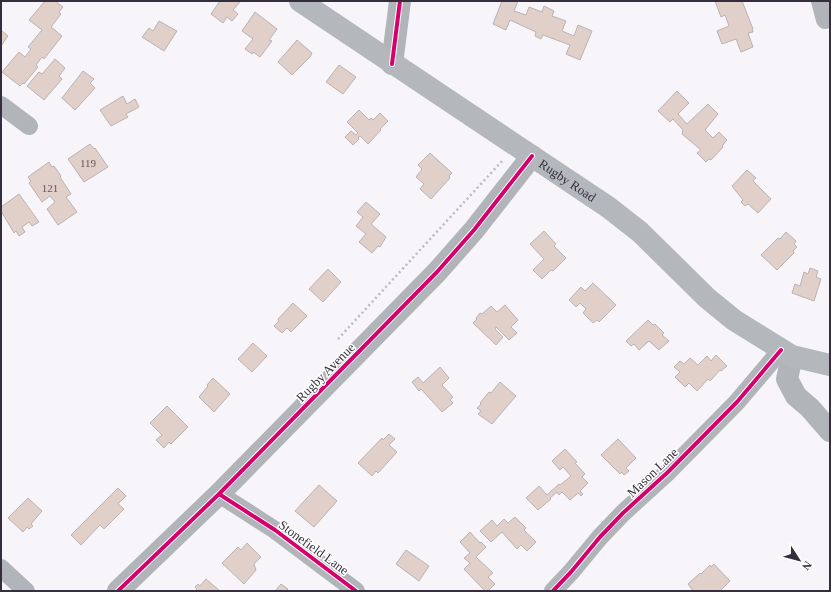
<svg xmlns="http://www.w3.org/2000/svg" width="831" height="592" viewBox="0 0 831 592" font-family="Georgia,serif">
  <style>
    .building { fill: #e1d0c9; stroke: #bab3b2 }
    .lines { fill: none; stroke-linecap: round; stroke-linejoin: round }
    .path { stroke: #b9bbbe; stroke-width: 2.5; stroke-dasharray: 2 3; stroke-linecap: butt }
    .minor { stroke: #b1b5b9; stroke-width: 18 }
    .tertiary { stroke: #b1b5b9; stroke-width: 22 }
    .primary { stroke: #b4b7bc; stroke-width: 22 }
    .cycleway-casing { stroke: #fff; stroke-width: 6 }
    .cycleway { stroke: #d6006c; stroke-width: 4 }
    .labels { text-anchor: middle; stroke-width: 3; stroke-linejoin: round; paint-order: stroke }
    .number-label { font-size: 11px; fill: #605760 }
    .street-label { font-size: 13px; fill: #352f3d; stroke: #fff }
  </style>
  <rect width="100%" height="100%" fill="#f7f5fa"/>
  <g class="building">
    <polygon points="45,1 55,1 63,7 59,12 61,14 51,27 62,36 44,59 42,57 36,65 38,67 24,84 23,83 20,86 2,72 19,52 25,57 31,49 28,47 42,30 29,20"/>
    <polygon points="220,1 241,1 233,10 238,14 232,21 227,17 223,23 211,14"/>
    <polygon points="502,1 518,1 514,11 526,15 529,7 542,12 544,6 554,11 552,16 566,21 562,31 574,36 578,25 592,31 580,60 566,54 570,45 543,35 541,39 535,36 536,32 510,20 506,30 493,24"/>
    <polygon points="715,1 742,1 753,29 752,29 753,32 748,33 753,47 741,52 736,39 722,44 717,31 729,26 725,15 721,17"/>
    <polygon points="255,12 277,29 269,40 272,41 260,57 253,52 252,54 245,49 253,39 242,31"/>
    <polygon points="159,21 177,31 164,51 142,37 149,28 153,31"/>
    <polygon points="1,30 8,36 1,46"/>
    <polygon points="297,40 312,53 310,57 292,75 278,62"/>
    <polygon points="55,59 65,68 59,76 62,79 44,100 27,86 39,72 42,74"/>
    <polygon points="339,65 356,77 343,94 326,82"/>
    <polygon points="83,71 94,79 90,83 95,88 75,110 62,98"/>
    <polygon points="677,91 689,103 678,114 687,124 708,104 718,114 705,130 713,138 719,132 727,140 722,146 723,147 711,160 709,159 706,162 697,153 701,150 682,134 683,130 673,119 670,122 658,111"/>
    <polygon points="123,96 127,104 135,99 139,107 126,114 128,117 111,126 100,110"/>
    <polygon points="359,110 369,120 371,118 373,120 380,113 388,121 380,129 381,130 368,144 360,136 358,138 359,139 353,145 345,137 351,131 356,135 358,133 347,122"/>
    <polygon points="90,144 94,149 95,148 108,167 84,182 68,159"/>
    <polygon points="430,153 452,173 449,176 450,178 431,199 420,189 424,184 416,177 422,169 418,165"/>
    <polygon points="49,162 52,167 54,166 61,176 60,177 71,194 66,197 77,212 58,225 47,209 55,202 50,196 42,202 29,183 31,181 28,177"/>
    <polygon points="747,170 756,178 753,181 771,199 758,213 748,204 745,206 741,202 743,200 732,186"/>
    <polygon points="19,194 39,222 32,226 29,222 22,227 25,232 19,236 16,231 14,233 1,211 1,207"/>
    <polygon points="366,202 380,214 371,224 386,237 380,247 378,246 372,253 359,242 366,234 356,226 363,217 357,212"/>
    <polygon points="544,231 556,244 554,246 566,258 553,271 551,270 542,279 533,270 544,259 530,244"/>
    <polygon points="786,232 796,241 794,244 797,247 793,251 794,253 777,270 761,255 778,238 780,239"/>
    <polygon points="810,268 818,271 816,277 821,279 814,301 792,293 795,284 800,286 804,272 808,274"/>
    <polygon points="328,269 341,282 323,302 309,289"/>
    <polygon points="593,283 616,305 599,322 597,320 593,323 583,313 586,309 580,303 576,307 569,300 581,287 585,291"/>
    <polygon points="293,303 307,316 291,332 287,328 282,333 274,326 279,321 278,319"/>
    <polygon points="505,305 518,320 511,327 517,333 509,340 496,327 495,329 503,337 496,345 473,323 477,319 476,318 480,313 482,314 491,306 497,312"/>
    <polygon points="648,320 653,325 655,324 664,333 662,335 669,341 659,350 649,341 639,350 634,344 631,346 626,341"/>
    <polygon points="253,343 267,356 252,372 238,359"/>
    <polygon points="716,355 727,366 721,371 720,370 710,381 708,379 697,391 689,383 685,387 675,377 680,372 674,367 680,361 684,364 690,358 698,365 707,356 711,361"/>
    <polygon points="440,367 449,378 442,385 453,397 450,400 453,403 442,412 421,389 419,391 412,382 418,377 423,383"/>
    <polygon points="213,378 230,394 214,412 199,397 208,386 207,385"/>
    <polygon points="500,382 516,396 492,424 478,414 481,411 477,408 481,404 480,403 489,392 491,393"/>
    <polygon points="167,406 188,427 171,444 169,442 164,448 156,440 162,435 150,423"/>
    <polygon points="389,434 395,439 389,445 397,452 378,473 376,471 372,476 358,463 382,438 383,440"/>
    <polygon points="618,439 636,458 626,468 629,471 624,475 622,472 620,474 601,455"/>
    <polygon points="565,449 577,462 575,463 585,474 582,477 588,483 580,491 583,494 581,496 578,493 570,500 562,492 559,495 557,492 550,498 551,499 538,510 526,498 539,486 547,495 559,484 560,485 571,476 563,467 560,470 552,461"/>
    <polygon points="319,485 337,501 314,527 295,511"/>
    <polygon points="118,488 126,496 118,504 124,509 104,529 100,525 81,545 71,535"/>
    <polygon points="28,498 42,511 31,524 33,526 29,529 27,527 23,532 8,518"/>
    <polygon points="515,517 526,528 524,530 536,542 527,551 521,545 517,549 502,532 491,542 480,531 492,520 497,526 504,519 508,523"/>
    <polygon points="470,532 480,543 481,542 486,547 476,557 493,573 488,577 495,584 488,591 485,591 464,569 470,563 464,558 470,553 460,542"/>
    <polygon points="247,543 261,557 254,564 256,570 244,584 222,563 238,547 241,550"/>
    <polygon points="406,550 429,566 419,581 396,564"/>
    <polygon points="714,564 730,581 720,591 693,591 688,584 700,573 701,574 710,565 711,567"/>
    <polygon points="206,579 220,591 195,591 197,589 195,587 198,584 200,586"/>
    <polygon points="281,584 288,589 287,590 288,591 275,591"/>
  </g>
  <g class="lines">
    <polyline class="path" points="338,339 503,160"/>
    <g class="minor">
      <polyline points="820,1 825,20"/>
      <polyline points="1,105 29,126"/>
      <polyline points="219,494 275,530 356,591"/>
      <polyline points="1,568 26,591"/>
      <polyline points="553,591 571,572 600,537 623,513 668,472 737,402 781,350"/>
    </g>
    <g class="tertiary">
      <polyline points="392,64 400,1"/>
      <polyline points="792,356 787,379 796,396 810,408 830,431"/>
      <polyline points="118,591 219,494 437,272 474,230 532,156"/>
    </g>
    <path class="primary" id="s1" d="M300,1L608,207L640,232L707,298L734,320L792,356L830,365"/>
    <defs>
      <g id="cycleway">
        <polyline points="392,64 400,1"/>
        <polyline points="219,494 275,530 356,591"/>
        <polyline points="118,591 219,494 437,272 474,230 532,156"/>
        <polyline points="553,591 571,572 600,537 623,513 668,472 737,402 781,350"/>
      </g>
    </defs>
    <use href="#cycleway" class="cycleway-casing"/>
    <use href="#cycleway" class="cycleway"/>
  </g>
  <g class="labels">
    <g class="number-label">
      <text x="88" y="167">119</text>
      <text x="50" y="192">121</text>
    </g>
    <g class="street-label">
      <text dy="5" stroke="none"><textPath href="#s1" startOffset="322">Rugby Road</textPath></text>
      <text transform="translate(325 372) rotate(-45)" y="5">Rugby Avenue</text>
      <text transform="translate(652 472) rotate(-44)" y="5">Mason Lane</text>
      <text transform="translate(314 547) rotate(36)" y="5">Stonefield Lane</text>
    </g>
  </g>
  <rect width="831" height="592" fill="none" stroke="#352f3d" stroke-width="4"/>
  <g transform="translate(799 560) rotate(126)" stroke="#ffffff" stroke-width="3" paint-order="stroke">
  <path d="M0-3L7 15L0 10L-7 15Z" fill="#352f3d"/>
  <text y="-6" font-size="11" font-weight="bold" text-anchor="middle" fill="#352f3d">N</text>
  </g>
</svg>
